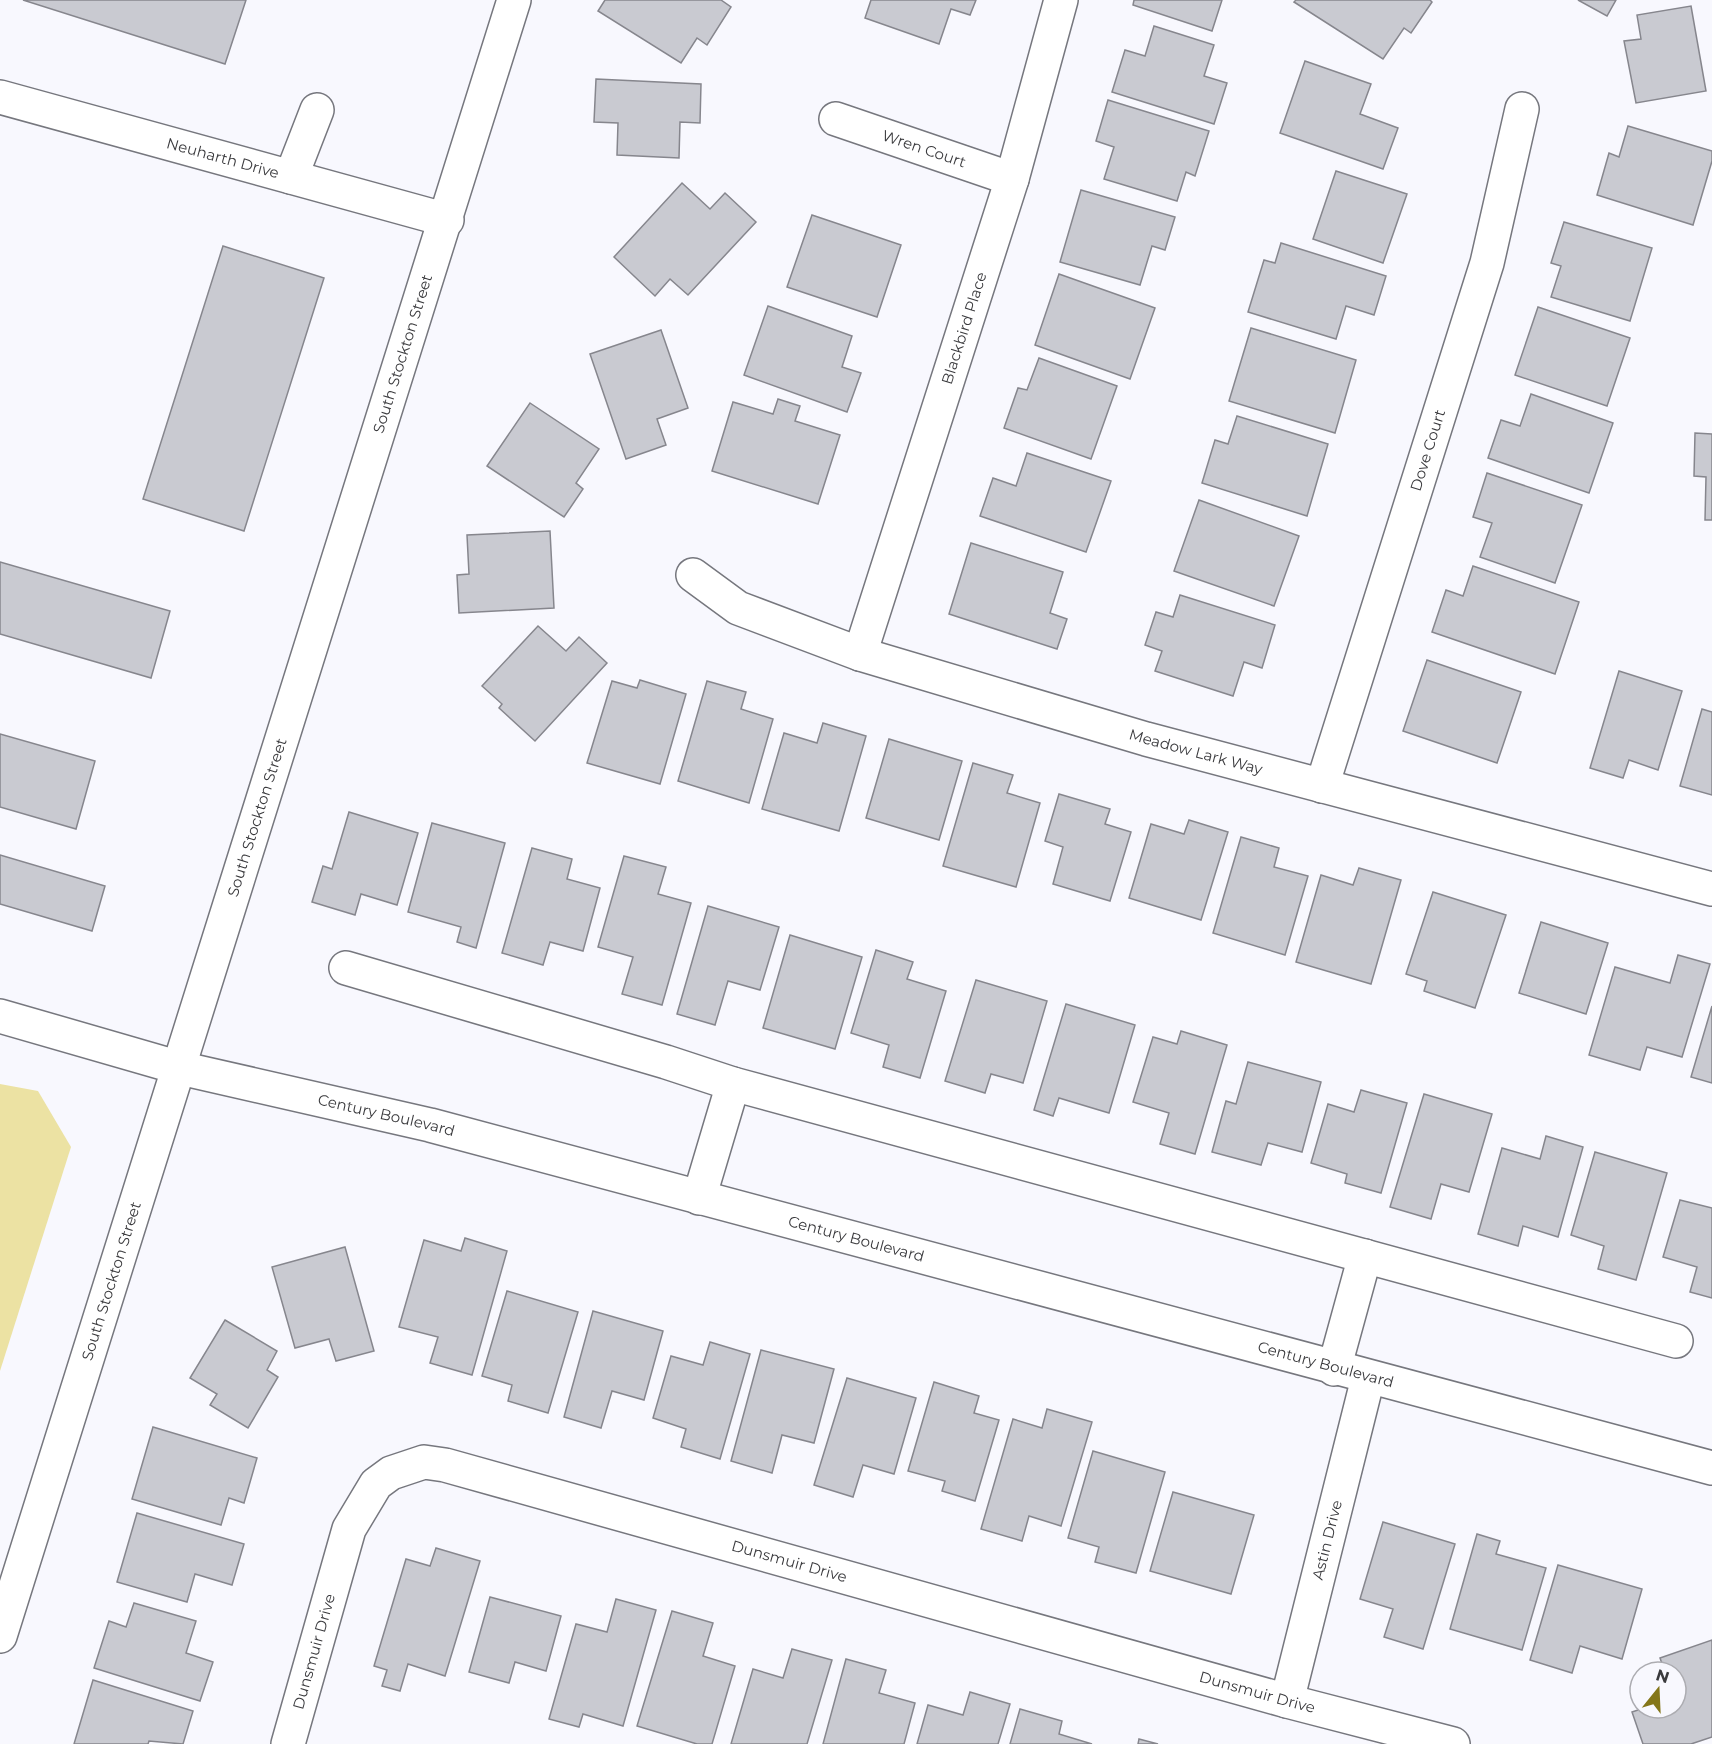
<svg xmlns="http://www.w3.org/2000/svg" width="1712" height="1744" viewBox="0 0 1712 1744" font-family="Montserrat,sans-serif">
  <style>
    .green { fill: #ece2a3 }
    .building { fill: #c9cad1; stroke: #86868d; stroke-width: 1.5 }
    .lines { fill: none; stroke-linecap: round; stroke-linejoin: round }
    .minor-casing { stroke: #76777e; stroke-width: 36 }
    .minor { stroke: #fff; stroke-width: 33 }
    .labels { text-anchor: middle; stroke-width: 5; stroke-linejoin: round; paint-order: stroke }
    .street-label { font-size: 15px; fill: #3a3a3d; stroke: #f8f8fe }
  </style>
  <rect width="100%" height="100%" fill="#f8f8fe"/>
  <polygon class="green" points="0,1084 38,1091 71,1147 0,1371"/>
  <g class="building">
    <polygon points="23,0 246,0 225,64"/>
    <polygon points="605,0 721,0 731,7 707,45 697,38 681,63 598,11"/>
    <polygon points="871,0 976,0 970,15 951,9 939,44 865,18"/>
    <polygon points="1134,0 1222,0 1212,31 1133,5"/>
    <polygon points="1296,0 1430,0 1432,2 1411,33 1404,28 1383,59 1294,2"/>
    <polygon points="1578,0 1616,0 1607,16"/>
    <polygon points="1691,6 1706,91 1636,103 1624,41 1641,39 1637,15"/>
    <polygon points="1154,26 1214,45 1204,76 1227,83 1214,124 1112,92 1125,50 1145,56"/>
    <polygon points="1305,61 1371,84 1360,114 1398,128 1383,169 1280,133"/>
    <polygon points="596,79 701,84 700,123 680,122 679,158 617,155 618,123 594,122"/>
    <polygon points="1108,100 1209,131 1195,176 1186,172 1177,201 1104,179 1114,147 1096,141"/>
    <polygon points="1628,126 1712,151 1712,161 1693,225 1597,195 1609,153 1619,157"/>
    <polygon points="1336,171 1407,194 1383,263 1313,239"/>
    <polygon points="682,183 710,209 725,193 756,222 688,295 670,279 655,296 614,257"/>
    <polygon points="1081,190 1175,217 1165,250 1152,246 1140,285 1060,262"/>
    <polygon points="812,215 901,245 877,317 787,287"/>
    <polygon points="1564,222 1652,248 1630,321 1551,297 1561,266 1551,263"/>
    <polygon points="1281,243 1386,276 1374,315 1346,306 1336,339 1248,312 1264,260 1275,263"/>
    <polygon points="223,246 324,278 244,531 143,499"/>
    <polygon points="1059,274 1155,308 1130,379 1035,345"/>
    <polygon points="768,306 852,336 842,367 861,373 847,412 744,375"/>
    <polygon points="1538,307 1630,338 1607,406 1515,375"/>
    <polygon points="1251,328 1356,360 1335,433 1229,401"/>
    <polygon points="661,330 688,408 657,419 666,445 626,459 590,354"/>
    <polygon points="1039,358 1117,386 1091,459 1004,428 1018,388 1027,390"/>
    <polygon points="1531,394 1613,423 1589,493 1488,458 1501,420 1520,426"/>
    <polygon points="778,399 800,406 795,421 840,435 818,504 712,471 733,402 773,414"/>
    <polygon points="530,403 599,449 576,483 583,489 564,517 487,466"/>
    <polygon points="1237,416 1328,444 1307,516 1202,483 1215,440 1228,444"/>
    <polygon points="1695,433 1712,434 1712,520 1705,520 1706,477 1694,476"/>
    <polygon points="1027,453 1111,481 1086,552 980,516 993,478 1016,486"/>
    <polygon points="1487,473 1582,505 1555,583 1480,557 1492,523 1473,517"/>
    <polygon points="1199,500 1299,536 1274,606 1174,571"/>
    <polygon points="550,531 554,608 459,613 457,575 469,574 467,535"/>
    <polygon points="971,543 1063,572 1050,613 1067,619 1057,649 949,614"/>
    <polygon points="0,562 170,611 151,678 0,634"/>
    <polygon points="1473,566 1579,602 1555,674 1432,632 1446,590 1463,596"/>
    <polygon points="1180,595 1275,625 1262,668 1244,662 1233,696 1155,671 1162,651 1145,645 1156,612 1173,617"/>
    <polygon points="538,626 566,651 579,637 607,663 535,741 499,708 502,704 482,686"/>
    <polygon points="1427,660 1521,692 1497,763 1403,731"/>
    <polygon points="1619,671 1682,691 1658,770 1629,760 1623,778 1590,768"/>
    <polygon points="640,680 686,694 660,784 587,763 612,681 637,688"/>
    <polygon points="707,681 746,692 741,709 773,719 749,803 678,781"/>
    <polygon points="1702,709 1712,712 1712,795 1680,786"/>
    <polygon points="823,723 866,736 839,831 762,809 784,733 817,743"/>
    <polygon points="0,734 95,761 76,829 0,807"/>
    <polygon points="889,739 962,761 939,840 866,818"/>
    <polygon points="973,763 1013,775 1007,793 1040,803 1016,887 943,866"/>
    <polygon points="1059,794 1110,809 1105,824 1131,832 1110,901 1053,884 1063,847 1045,841"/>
    <polygon points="349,812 418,833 397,905 361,894 355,915 312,902 323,866 332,869"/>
    <polygon points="1189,820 1228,832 1201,920 1129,898 1151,824 1184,834"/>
    <polygon points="432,823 505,843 476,948 457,942 461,927 408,912"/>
    <polygon points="1241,837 1279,848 1274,867 1308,876 1285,955 1213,933"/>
    <polygon points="532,848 572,859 567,879 600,888 583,951 550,942 543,965 502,953"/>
    <polygon points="0,855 105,886 92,931 0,904"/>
    <polygon points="624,856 666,867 658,894 691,903 662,1005 622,994 633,957 598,947"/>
    <polygon points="1359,868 1401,880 1371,984 1296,962 1321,875 1353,885"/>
    <polygon points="1433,892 1506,915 1475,1008 1424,991 1427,981 1406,974"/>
    <polygon points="708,906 779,927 760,990 728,981 715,1025 677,1014"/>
    <polygon points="1541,922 1608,943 1586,1014 1519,993"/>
    <polygon points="790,935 862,957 835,1049 763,1028"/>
    <polygon points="876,950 913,962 907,979 946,991 920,1078 883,1067 889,1045 851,1033"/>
    <polygon points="1678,955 1710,964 1682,1057 1647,1047 1640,1070 1589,1055 1615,967 1670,983"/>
    <polygon points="976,980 1047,1001 1023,1083 991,1074 985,1093 945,1081"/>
    <polygon points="1066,1004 1135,1025 1109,1113 1059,1098 1053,1116 1034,1110"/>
    <polygon points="1712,1006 1712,1083 1691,1077"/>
    <polygon points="1181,1031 1227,1045 1195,1154 1160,1144 1169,1113 1133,1102 1153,1037 1177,1044"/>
    <polygon points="1248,1062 1321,1082 1302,1152 1268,1143 1261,1165 1212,1152 1226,1101 1236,1104"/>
    <polygon points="1361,1090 1407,1103 1381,1193 1345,1183 1347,1174 1311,1163 1328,1104 1354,1112"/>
    <polygon points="1424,1094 1492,1114 1469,1192 1441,1184 1431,1219 1390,1207"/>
    <polygon points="1546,1136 1583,1147 1558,1237 1523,1226 1518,1246 1478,1234 1502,1148 1540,1159"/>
    <polygon points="1595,1152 1667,1173 1636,1280 1598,1269 1604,1246 1571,1235"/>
    <polygon points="1680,1200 1712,1208 1712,1298 1690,1292 1697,1267 1663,1257"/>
    <polygon points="465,1238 507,1251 472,1375 430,1363 438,1337 399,1327 424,1240 461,1251"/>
    <polygon points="345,1247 374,1351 336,1361 329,1339 295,1348 272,1267"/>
    <polygon points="507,1291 578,1312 548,1413 508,1401 512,1385 482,1376"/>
    <polygon points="593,1311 663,1331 644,1400 612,1391 601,1428 564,1417"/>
    <polygon points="225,1320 277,1351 267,1370 278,1377 248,1428 210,1405 217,1394 190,1378"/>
    <polygon points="710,1342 750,1354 720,1459 681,1447 686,1429 653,1418 671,1356 703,1365"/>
    <polygon points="761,1350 834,1369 814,1443 782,1435 772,1473 731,1461"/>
    <polygon points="847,1378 916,1398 894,1474 863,1465 853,1497 814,1485"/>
    <polygon points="934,1382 979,1396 974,1413 999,1420 975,1501 942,1491 945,1481 908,1471"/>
    <polygon points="1047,1409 1092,1422 1061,1526 1029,1516 1022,1541 981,1529 1013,1419 1042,1428"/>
    <polygon points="153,1427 257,1458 244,1503 229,1498 221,1525 132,1499"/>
    <polygon points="1093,1451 1165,1472 1136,1573 1095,1562 1099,1547 1068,1538"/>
    <polygon points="1173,1492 1254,1515 1231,1594 1150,1571"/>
    <polygon points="137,1513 244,1544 232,1585 195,1574 187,1602 117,1582"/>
    <polygon points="1383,1522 1455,1544 1423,1649 1384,1637 1393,1609 1360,1599"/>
    <polygon points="1477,1534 1500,1541 1496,1554 1546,1568 1522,1650 1450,1629"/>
    <polygon points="436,1548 480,1561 445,1676 408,1664 400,1691 382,1686 387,1670 374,1666 406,1559 430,1566"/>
    <polygon points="1558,1565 1642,1589 1622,1659 1580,1646 1572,1673 1530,1660"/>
    <polygon points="490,1597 561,1616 546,1671 515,1662 509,1683 469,1672"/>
    <polygon points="616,1599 656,1610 623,1726 583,1714 579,1727 549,1719 576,1624 607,1632"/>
    <polygon points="134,1603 196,1621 186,1653 213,1662 200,1701 94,1668 109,1621 126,1627"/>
    <polygon points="672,1611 713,1623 703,1656 735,1666 712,1744 697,1744 637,1726"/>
    <polygon points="1712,1640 1712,1737 1691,1744 1643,1744 1632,1712 1644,1708 1676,1708 1676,1672 1665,1672 1660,1658"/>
    <polygon points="792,1649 832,1660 807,1744 731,1744 753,1669 783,1678"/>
    <polygon points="846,1659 886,1670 879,1693 915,1703 904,1744 823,1744"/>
    <polygon points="93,1680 193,1711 183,1744 149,1741 148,1744 74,1744"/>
    <polygon points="970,1692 1010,1704 998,1744 917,1744 928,1705 963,1715"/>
    <polygon points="1020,1709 1062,1721 1059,1734 1092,1744 1010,1744"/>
    <polygon points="1139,1739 1158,1744 1138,1744"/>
  </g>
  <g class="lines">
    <defs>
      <g id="minor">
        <path id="s1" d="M0,97L447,220"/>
        <path id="s2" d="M836,119L1012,179"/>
        <polyline points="291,177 317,110"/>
        <path id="s3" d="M693,575L738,608L860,654L1146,739L1712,889"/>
        <path id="s4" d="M860,654L1012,179L1061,0"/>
        <path id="s5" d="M1322,786L1487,263L1522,109"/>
        <polyline points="346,968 666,1062 733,1084 699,1198"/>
        <path id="s6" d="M0,1016L180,1068L430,1125L1712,1468"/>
        <polyline points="733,1084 1676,1341"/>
        <polyline points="1334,1369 1365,1256"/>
        <path id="s7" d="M0,1636L514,0"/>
        <path id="s8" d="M1287,1701L1368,1378"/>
        <path id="s9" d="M288,1744L349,1529L376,1484L391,1473L424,1462L445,1465L1287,1701L1453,1744"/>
      </g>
    </defs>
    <use href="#minor" class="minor-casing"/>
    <use href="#minor" class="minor"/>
  </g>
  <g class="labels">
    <g class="street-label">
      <text dy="5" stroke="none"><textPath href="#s2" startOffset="93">Wren Court</textPath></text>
      <text dy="5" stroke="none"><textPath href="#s1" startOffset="231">Neuharth Drive</textPath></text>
      <text dy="5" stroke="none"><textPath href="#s4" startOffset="342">Blackbird Place</textPath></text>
      <text dy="5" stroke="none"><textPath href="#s7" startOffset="1344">South Stockton Street</textPath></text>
      <text dy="5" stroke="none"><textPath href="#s5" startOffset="352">Dove Court</textPath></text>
      <text dy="5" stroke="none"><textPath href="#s3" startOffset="536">Meadow Lark Way</textPath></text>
      <text dy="5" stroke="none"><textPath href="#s7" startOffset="858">South Stockton Street</textPath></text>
      <text dy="5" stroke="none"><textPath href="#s6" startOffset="399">Century Boulevard</textPath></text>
      <text dy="5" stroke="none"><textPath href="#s6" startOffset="885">Century Boulevard</textPath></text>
      <text dy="5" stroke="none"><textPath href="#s7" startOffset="372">South Stockton Street</textPath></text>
      <text dy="5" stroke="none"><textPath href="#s6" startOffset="1371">Century Boulevard</textPath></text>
      <text dy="5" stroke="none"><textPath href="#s8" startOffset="166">Astin Drive</textPath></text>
      <text dy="5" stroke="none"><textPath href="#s9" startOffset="708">Dunsmuir Drive</textPath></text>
      <text dy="5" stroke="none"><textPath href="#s9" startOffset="96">Dunsmuir Drive</textPath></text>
      <text dy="5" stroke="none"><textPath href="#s9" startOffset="1194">Dunsmuir Drive</textPath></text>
    </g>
  </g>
  <g transform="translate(1658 1690) rotate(18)"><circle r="28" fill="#f8f8fe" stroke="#acacb1" stroke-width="1.5"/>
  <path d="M0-4.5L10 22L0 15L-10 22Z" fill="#847619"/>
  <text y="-9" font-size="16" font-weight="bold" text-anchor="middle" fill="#3a3a3d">N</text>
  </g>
</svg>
